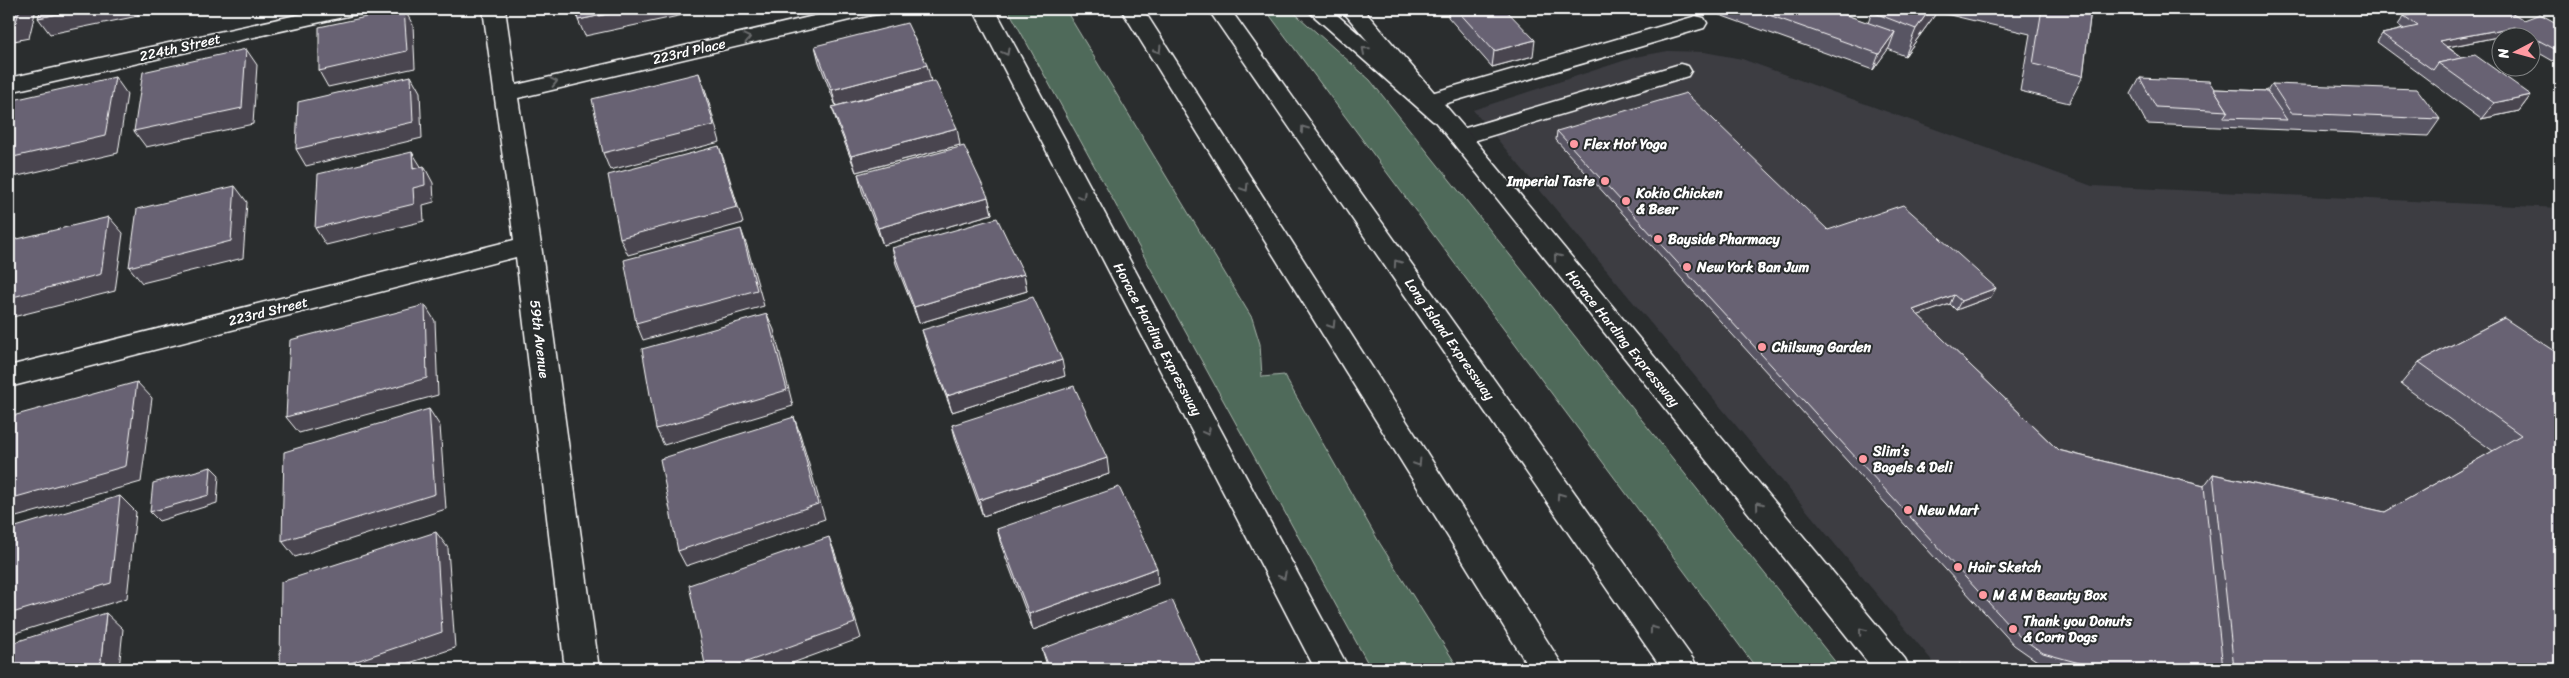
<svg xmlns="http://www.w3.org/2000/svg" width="2569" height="678" viewBox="0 0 2569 678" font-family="Sriracha,sans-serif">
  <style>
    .built { fill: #3d3d43 }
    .green { fill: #506b5a; stroke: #a8b5ac }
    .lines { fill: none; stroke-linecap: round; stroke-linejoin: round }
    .service-casing { stroke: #fff; stroke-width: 3 }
    .minor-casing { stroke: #fff; stroke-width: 3 }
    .secondary-casing { stroke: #fff; stroke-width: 3 }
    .motorway-casing { stroke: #fff; stroke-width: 3 }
    .path { stroke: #fff; stroke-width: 3; stroke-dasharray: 1 4.5; stroke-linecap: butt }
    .service { fill: #2a2d2e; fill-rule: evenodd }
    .minor { fill: #2a2d2e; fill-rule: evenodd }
    .secondary { fill: #2a2d2e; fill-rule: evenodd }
    .motorway { fill: #2a2d2e; fill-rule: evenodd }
    .wall { fill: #595463; stroke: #fff }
    .shaded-wall { fill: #494550; stroke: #fff }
    .building { fill: #686273; stroke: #fff }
    .oneway { stroke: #6a6c6d }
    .poi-dot { fill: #ff9aa2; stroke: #2a2d2e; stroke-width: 2 }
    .labels { text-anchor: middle; stroke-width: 4; stroke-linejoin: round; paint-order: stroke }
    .street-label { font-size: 14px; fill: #fff; stroke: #2a2d2e }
    .poi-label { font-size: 14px; font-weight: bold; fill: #fff; stroke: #2a2d2e; text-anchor: start }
  </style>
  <rect width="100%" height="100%" fill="#2a2d2e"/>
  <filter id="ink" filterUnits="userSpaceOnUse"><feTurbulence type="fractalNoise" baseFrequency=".02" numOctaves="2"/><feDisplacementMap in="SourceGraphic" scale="10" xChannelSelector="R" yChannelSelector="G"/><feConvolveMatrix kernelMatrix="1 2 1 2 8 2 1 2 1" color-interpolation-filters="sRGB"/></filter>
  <g filter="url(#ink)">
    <polygon class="built" points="1668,51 1704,52 1742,59 2092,186 2560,208 2560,669 1939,669 1473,110 1635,57"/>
    <g class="green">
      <polygon points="1008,9 1065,9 1252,318 1260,344 1262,377 1284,375 1379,542 1459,669 1371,669"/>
      <polygon points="1265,9 1290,9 1370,80 1841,669 1757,669"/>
    </g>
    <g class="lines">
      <defs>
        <g id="service">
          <polygon points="1696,16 1704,18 1707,23 1704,28 1437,106 1429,108 1421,106 1417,101 1421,96"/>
          <polygon points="1680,64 1688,66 1691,71 1688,76 1460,145 1452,142 1448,137 1452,132"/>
        </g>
        <g id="minor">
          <polygon points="324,9 363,9 360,14 352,15 9,92 9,78"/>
          <polygon points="483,9 505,9 516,85 844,9 882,9 879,14 871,15 518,98 541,245 599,669 565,669 516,257 9,387 9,366 514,240"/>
        </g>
        <g id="secondary">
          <polygon points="973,9 995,9 1349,669 1315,669"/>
          <polygon points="1341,9 1363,9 1468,132 1905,659 1910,669 1873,669 1452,142"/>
        </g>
        <g id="motorway">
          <polygon points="1121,9 1143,9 1565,669 1530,669"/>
          <polygon points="1208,9 1230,9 1693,659 1698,669 1662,669"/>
          <polygon points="1306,9 1330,9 1449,111 1453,116 1449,121 1441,123 1433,121"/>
        </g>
      </defs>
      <use href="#service" class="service-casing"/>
      <use href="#minor" class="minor-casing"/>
      <use href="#secondary" class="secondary-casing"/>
      <use href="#motorway" class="motorway-casing"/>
      <polyline class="path" points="1959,664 1976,669"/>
      <use href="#service" class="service"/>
      <use href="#minor" class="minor"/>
      <use href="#secondary" class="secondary"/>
      <use href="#motorway" class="motorway"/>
    </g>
    <g class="wall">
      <polygon points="1449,9 1505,9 1533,56 1492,67 1448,17"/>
      <polygon points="1703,9 1829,9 1868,23 1872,12 1875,9 2091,9 2083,76 2069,103 2020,91 2030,34 1937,12 1905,56 1888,49 1873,70"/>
      <polygon points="2404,16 2524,20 2560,25 2560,65 2532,49 2532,38 2511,38 2507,35 2448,47 2462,58 2531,95 2519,111 2481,119 2377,42 2382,34 2404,29 2398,25"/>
      <polygon points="815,46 931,81 856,101 960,145 856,172 837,123 832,107 836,106 819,62"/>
      <polygon points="2140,78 2214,89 2267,91 2272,84 2440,119 2428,136 2147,124 2131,94"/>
      <polygon points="1557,131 1828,230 1991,297 1956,310 1950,304 1918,315 2058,450 2204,486 2213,474 2385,512 2493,451 2401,384 2419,362 2504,318 2560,669 2066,669 2037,661 2014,645 1556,140"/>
      <polygon points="858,174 988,197 992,214 883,245 862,191"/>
      <polygon points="892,248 1024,274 1027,291 919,323 896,264"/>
      <polygon points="922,330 1065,376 952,412 927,347"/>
      <polygon points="952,425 1109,474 983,516 956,441"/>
      <polygon points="997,529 1158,584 1033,630 1001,545"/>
      <polygon points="1042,649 1204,669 1048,669"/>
    </g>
    <g class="shaded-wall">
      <polygon points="20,9 36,9 29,38 9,42 9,23"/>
      <polygon points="82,9 139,9 138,16 50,34 38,18"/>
      <polygon points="404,9 413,25 415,68 328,87 319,71"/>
      <polygon points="632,9 682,9 683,15 585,36 578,20"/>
      <polygon points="1930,9 1938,9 1937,12 1905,56 1916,29"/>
      <polygon points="2514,27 2507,35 2433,50 2439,41"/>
      <polygon points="1895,32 1889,48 1873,70 1879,54"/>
      <polygon points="1535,40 1533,56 1492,67 1494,51"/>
      <polygon points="246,49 257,65 253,124 146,147 134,131"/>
      <polygon points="927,65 931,81 836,106 832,90"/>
      <polygon points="699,73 705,89 720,142 610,170 603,153"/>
      <polygon points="411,76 420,92 422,138 306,166 296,149"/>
      <polygon points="115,77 127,94 118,153 9,178 9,158"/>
      <polygon points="2531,95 2519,111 2481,119 2494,103"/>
      <polygon points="957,128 960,145 856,172 851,156"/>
      <polygon points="719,146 725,163 743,223 628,255 620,238"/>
      <polygon points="412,152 422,168 413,169"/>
      <polygon points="424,166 433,183 434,202 423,205 424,221 326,245 315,228 413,188"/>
      <polygon points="235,186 247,202 243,258 142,283 129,267"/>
      <polygon points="988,197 992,214 883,245 878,228"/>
      <polygon points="109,217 123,233 115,291 9,318 9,298"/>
      <polygon points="741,229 747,246 764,306 643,340 636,323"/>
      <polygon points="1024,274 1027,291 919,323 914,307"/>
      <polygon points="1996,288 1991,297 1956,310 1961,301"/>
      <polygon points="1954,295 1950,304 1908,319 1913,310"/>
      <polygon points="425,305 435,321 438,395 299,433 286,417"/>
      <polygon points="767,314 774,330 793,406 664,445 656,429"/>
      <polygon points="1062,360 1065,376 952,412 947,396"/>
      <polygon points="137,382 152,398 141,482 9,519 9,499"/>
      <polygon points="429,409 440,426 446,509 295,557 282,541"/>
      <polygon points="794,417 800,434 825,519 686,566 678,551"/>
      <polygon points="1107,458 1109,474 983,516 979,500"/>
      <polygon points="211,467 219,475 217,503 159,521 150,512"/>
      <polygon points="120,496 136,512 127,598 9,635 9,614"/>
      <polygon points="436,532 448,548 455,648 391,669 333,669"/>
      <polygon points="829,537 835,553 861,638 776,669 727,669"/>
      <polygon points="1157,568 1158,584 1033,630 1029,614"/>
      <polygon points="106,613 123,629 119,669 100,669"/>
    </g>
    <g class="building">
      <polygon points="9,9 20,9 16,22 9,23"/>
      <polygon points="41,9 82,9 38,18"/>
      <polygon points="404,9 407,51 319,71 319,27"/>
      <polygon points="576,9 632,9 578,20"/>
      <polygon points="1456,9 1505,9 1535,40 1494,51"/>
      <polygon points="1752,9 1829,9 1895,32 1879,54"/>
      <polygon points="1875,9 1930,9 1916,29 1872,12"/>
      <polygon points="2042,9 2091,9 2083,76 2033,64"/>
      <polygon points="2441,9 2506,9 2524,20 2540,14 2560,25 2560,52 2514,27 2439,41 2462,58 2438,63 2433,70 2382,34 2418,26 2404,16"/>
      <polygon points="907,23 927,65 832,90 815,46"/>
      <polygon points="246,49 242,108 134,131 143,72"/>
      <polygon points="2475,55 2531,95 2494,103 2438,63"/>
      <polygon points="699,73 714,125 603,153 592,99"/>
      <polygon points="411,76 413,122 296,149 298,102"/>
      <polygon points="115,77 105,136 9,158 9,101"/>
      <polygon points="2140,78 2209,81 2228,111 2156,107"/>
      <polygon points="935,81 957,128 851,156 832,107"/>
      <polygon points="2272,84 2417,89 2440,119 2291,113"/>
      <polygon points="2214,89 2267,91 2287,120 2223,118 2228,111"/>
      <polygon points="1686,93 1828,230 1903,205 1996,288 1961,301 1954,295 1913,310 2058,450 2204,486 2223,669 2101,669 2043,653 2020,637 1557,131"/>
      <polygon points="719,146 737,207 620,238 608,175"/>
      <polygon points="964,146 988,197 878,228 858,174"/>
      <polygon points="412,152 413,169 424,166 425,185 413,188 414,204 315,228 318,174"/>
      <polygon points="235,186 231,241 129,267 137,209"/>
      <polygon points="109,217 101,274 9,298 9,241"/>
      <polygon points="997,218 1024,274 914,307 892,248"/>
      <polygon points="741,229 757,290 636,323 624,260"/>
      <polygon points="1033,297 1062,360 947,396 922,330"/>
      <polygon points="425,305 427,378 286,417 290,340"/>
      <polygon points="767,314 787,390 656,429 642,349"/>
      <polygon points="2504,318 2560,355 2560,669 2234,669 2213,474 2385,512 2521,435 2419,362"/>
      <polygon points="137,382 126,466 9,499 9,417"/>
      <polygon points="1074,386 1107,458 979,500 952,425"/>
      <polygon points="429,409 435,494 282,541 284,452"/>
      <polygon points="794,417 818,504 678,551 660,459"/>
      <polygon points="211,467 209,495 150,512 153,483"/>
      <polygon points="1119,487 1157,568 1029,614 997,529"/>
      <polygon points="120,496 111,583 9,614 9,529"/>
      <polygon points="436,532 442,632 333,669 280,669 281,582"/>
      <polygon points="829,537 855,623 727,669 706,669 689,585"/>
      <polygon points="1172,600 1204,669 1050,669 1042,649"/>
      <polygon points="106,613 100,669 9,669 9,644"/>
      <polygon points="865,665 866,669 854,669"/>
    </g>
    <defs><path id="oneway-chevron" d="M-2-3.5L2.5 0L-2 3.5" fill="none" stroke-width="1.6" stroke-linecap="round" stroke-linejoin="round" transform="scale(1.25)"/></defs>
    <g class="oneway">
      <use href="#oneway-chevron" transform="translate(747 38) rotate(-13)"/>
      <use href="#oneway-chevron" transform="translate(1158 50) rotate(58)"/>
      <use href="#oneway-chevron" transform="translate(1365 50) rotate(-139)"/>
      <use href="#oneway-chevron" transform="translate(1006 52) rotate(62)"/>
      <use href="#oneway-chevron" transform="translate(554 82) rotate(-13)"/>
      <use href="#oneway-chevron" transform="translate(1304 129) rotate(-125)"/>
      <use href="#oneway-chevron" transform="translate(1245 188) rotate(58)"/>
      <use href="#oneway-chevron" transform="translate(1082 196) rotate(62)"/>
      <use href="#oneway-chevron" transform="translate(1557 257) rotate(-129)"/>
      <use href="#oneway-chevron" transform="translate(1397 263) rotate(-125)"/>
      <use href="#oneway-chevron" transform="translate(1332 325) rotate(58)"/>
      <use href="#oneway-chevron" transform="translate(1207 432) rotate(62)"/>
      <use href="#oneway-chevron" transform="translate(1418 463) rotate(58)"/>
      <use href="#oneway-chevron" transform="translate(1560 496) rotate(-125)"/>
      <use href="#oneway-chevron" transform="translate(1759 505) rotate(-129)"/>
      <use href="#oneway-chevron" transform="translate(1283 576) rotate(62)"/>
      <use href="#oneway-chevron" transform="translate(1653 629) rotate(-125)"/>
      <use href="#oneway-chevron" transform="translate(1862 631) rotate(-129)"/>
    </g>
  </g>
  <g class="poi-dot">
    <circle cx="1574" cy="144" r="5"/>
    <circle cx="1605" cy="181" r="5"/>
    <circle cx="1626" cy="201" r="5"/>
    <circle cx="1658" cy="239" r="5"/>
    <circle cx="1687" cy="267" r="5"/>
    <circle cx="1762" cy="347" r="5"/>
    <circle cx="1863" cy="459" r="5"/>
    <circle cx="1908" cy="510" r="5"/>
    <circle cx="1958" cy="567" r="5"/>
    <circle cx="1983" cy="595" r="5"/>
    <circle cx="2013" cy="629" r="5"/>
  </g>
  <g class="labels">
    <g class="street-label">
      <text transform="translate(180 47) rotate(-13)" y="5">224th Street</text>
      <text transform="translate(689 51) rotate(-13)" y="5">223rd Place</text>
      <text transform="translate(268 311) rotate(-14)" y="5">223rd Street</text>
      <text transform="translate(1623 338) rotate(51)" y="5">Horace Harding Expressway</text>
      <text transform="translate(540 339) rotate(83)" y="5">59th Avenue</text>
      <text transform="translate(1158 339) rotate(62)" y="5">Horace Harding Expressway</text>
      <text transform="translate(1450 339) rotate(55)" y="5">Long Island Expressway</text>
    </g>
    <g class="poi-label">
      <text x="1584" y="149">Flex Hot Yoga</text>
      <text x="1595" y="186" text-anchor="end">Imperial Taste</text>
      <text x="1636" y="198">Kokio Chicken<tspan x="1636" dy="16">&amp; Beer</tspan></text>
      <text x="1668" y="244">Bayside Pharmacy</text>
      <text x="1697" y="272">New York Ban Jum</text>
      <text x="1772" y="352">Chilsung Garden</text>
      <text x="1873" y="456">Slim’s<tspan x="1873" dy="16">Bagels &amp; Deli</tspan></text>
      <text x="1918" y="515">New Mart</text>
      <text x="1968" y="572">Hair Sketch</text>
      <text x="1993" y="600">M &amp; M Beauty Box</text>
      <text x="2023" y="626">Thank you Donuts<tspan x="2023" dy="16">&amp; Corn Dogs</tspan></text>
    </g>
  </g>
  <rect width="2569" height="678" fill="none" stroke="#2a2d2e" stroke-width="30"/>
  <rect x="15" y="15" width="2539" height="648" fill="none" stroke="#fff" stroke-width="2" filter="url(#ink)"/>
  <g transform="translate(2516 52) rotate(264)"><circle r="24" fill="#2a2d2e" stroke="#7f8182"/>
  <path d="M0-4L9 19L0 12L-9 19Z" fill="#ff9aa2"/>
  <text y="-8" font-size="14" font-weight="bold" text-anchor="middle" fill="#ffffff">N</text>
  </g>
</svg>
